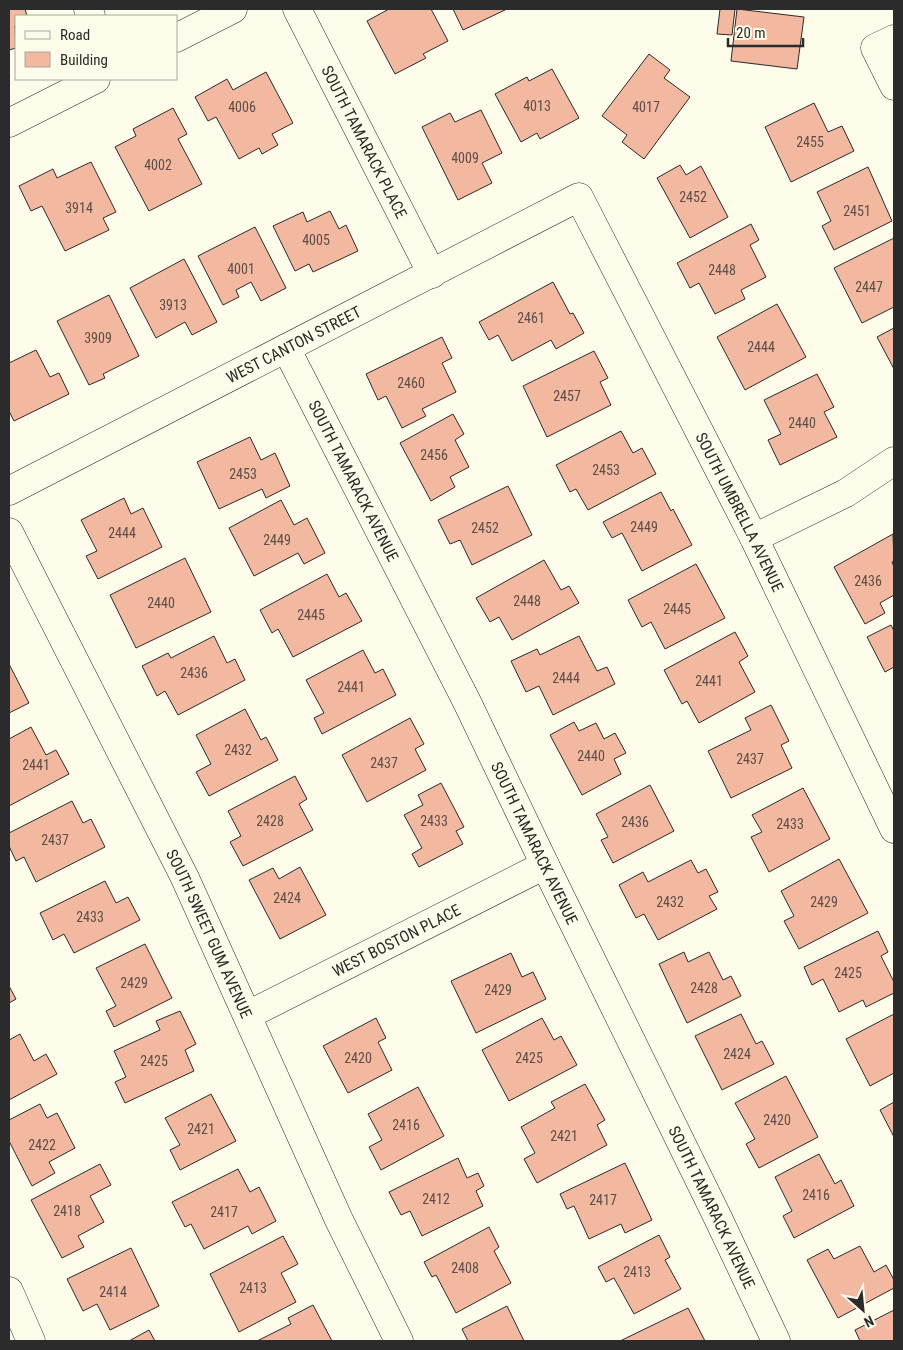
<svg xmlns="http://www.w3.org/2000/svg" width="903" height="1350" viewBox="0 0 903 1350" font-family="'Roboto Condensed',sans-serif">
  <style>
    .building { fill: #f2b8a0; stroke: #2b2b2b }
    .lines { fill: none; stroke-linecap: round; stroke-linejoin: round }
    .minor-casing { stroke: #2b2b2b; stroke-width: 29 }
    .minor { stroke: #fdfbea; stroke-width: 28 }
    .labels { text-anchor: middle; stroke-width: 4; stroke-linejoin: round; paint-order: stroke }
    .number-label { font-size: 14px; fill: #5d4e48 }
    .street-label { font-size: 16px; fill: #2b2b2b; stroke: #fdfbea }
  </style>
  <rect width="100%" height="100%" fill="#fdfbea"/>
  <g class="building">
    <polygon points="9,9 25,9 27,16 16,16 16,25 15,25 16,48 9,50"/>
    <polygon points="389,9 431,9 448,41 423,54 426,58 395,74 367,21"/>
    <polygon points="453,9 507,9 463,30"/>
    <polygon points="720,9 735,9 732,35 717,34"/>
    <polygon points="737,9 804,17 797,69 731,61"/>
    <polygon points="649,54 670,70 664,78 690,97 644,159 622,142 627,135 602,116"/>
    <polygon points="552,69 579,118 540,139 537,133 521,142 495,94 527,77 529,81"/>
    <polygon points="266,72 293,123 272,134 278,145 262,154 259,148 239,159 216,117 208,121 195,97 227,79 233,90"/>
    <polygon points="814,103 828,132 842,126 854,151 791,182 765,127"/>
    <polygon points="173,108 187,134 178,139 202,184 149,211 115,147 136,136 133,129"/>
    <polygon points="481,110 502,153 482,163 492,183 458,200 422,127 450,113 455,122"/>
    <polygon points="91,162 116,212 103,218 109,230 65,251 42,206 31,211 19,186 53,169 57,178"/>
    <polygon points="680,165 686,175 701,166 728,217 690,238 657,178"/>
    <polygon points="868,167 892,221 834,250 822,226 831,221 817,192"/>
    <polygon points="330,211 339,229 346,225 358,251 313,272 309,264 295,271 273,226 303,212 307,222"/>
    <polygon points="751,224 759,240 750,245 766,277 741,290 745,299 715,314 699,283 690,288 677,263"/>
    <polygon points="255,227 286,288 261,301 251,282 236,290 239,297 223,305 198,256"/>
    <polygon points="894,238 894,307 862,323 834,268"/>
    <polygon points="184,259 217,322 192,335 185,322 156,338 130,288"/>
    <polygon points="553,282 570,314 573,313 584,333 556,349 551,340 512,361 498,335 489,340 479,322"/>
    <polygon points="109,295 139,356 103,374 105,378 89,385 57,321"/>
    <polygon points="777,304 806,357 745,390 717,337"/>
    <polygon points="894,328 894,369 877,337"/>
    <polygon points="442,337 452,358 442,363 456,392 422,409 426,416 402,428 386,396 378,400 366,374"/>
    <polygon points="36,350 50,377 59,373 69,394 14,421 9,411 9,363"/>
    <polygon points="594,351 608,378 600,382 611,405 547,437 523,386"/>
    <polygon points="817,374 834,407 824,412 837,437 780,465 768,440 781,434 764,400"/>
    <polygon points="453,414 464,434 455,440 469,467 450,477 455,487 431,501 400,443"/>
    <polygon points="621,431 633,453 642,448 656,474 588,510 576,489 570,492 556,465"/>
    <polygon points="250,437 261,460 275,453 290,486 266,498 262,489 219,509 197,462"/>
    <polygon points="508,486 532,535 472,565 460,540 450,544 438,520"/>
    <polygon points="661,492 671,511 673,509 692,545 642,571 622,533 612,538 603,522"/>
    <polygon points="124,498 131,514 143,508 162,547 98,579 86,556 97,551 81,520"/>
    <polygon points="281,500 294,525 307,518 325,553 304,564 298,553 254,576 229,528"/>
    <polygon points="893,534 894,561 892,562 894,567 894,595 880,603 885,613 865,624 834,567"/>
    <polygon points="185,558 211,612 136,648 110,595"/>
    <polygon points="544,560 561,590 569,586 579,603 512,640 499,617 490,622 476,598"/>
    <polygon points="696,564 725,618 665,649 651,622 642,627 628,600"/>
    <polygon points="327,574 339,597 346,593 362,621 293,657 278,629 272,633 260,610"/>
    <polygon points="891,625 894,631 894,667 885,672 867,637"/>
    <polygon points="735,632 748,656 739,662 755,692 699,723 687,701 682,704 664,670"/>
    <polygon points="214,636 227,663 235,659 245,680 178,715 165,691 157,696 142,666 168,653 171,658"/>
    <polygon points="579,636 597,671 607,667 615,684 553,715 539,686 526,692 511,661 537,649 540,655"/>
    <polygon points="363,650 375,673 383,669 396,695 322,734 314,718 324,713 306,680"/>
    <polygon points="9,664 29,703 9,713"/>
    <polygon points="771,705 789,741 781,745 792,768 731,798 708,751 751,730 745,718"/>
    <polygon points="245,709 261,740 266,737 278,760 209,796 196,772 211,764 196,735"/>
    <polygon points="410,718 424,744 415,749 426,770 367,802 342,755"/>
    <polygon points="574,722 579,731 596,723 604,739 615,733 626,753 614,759 621,774 582,795 550,735"/>
    <polygon points="31,727 46,755 56,750 69,774 9,806 9,739"/>
    <polygon points="295,776 307,799 299,804 313,830 243,866 230,842 241,836 228,811"/>
    <polygon points="441,783 464,827 456,831 463,844 419,867 412,854 422,848 404,815 423,805 418,795"/>
    <polygon points="650,785 674,831 613,863 601,840 608,837 596,814"/>
    <polygon points="803,788 830,839 769,872 751,837 762,832 752,815"/>
    <polygon points="72,801 83,823 91,819 105,847 36,882 24,857 16,861 9,846 9,833"/>
    <polygon points="839,859 868,913 799,949 784,921 794,916 781,891"/>
    <polygon points="691,860 698,873 706,869 718,892 709,896 717,909 658,940 644,914 636,918 619,885 643,872 648,882"/>
    <polygon points="300,867 326,915 280,939 249,880 273,868 279,879"/>
    <polygon points="105,881 116,903 128,897 140,920 74,953 64,934 53,940 40,913"/>
    <polygon points="878,931 888,952 881,956 894,982 894,993 866,1007 863,1000 839,1012 823,979 812,985 804,967"/>
    <polygon points="145,944 172,998 114,1027 106,1011 116,1006 96,968"/>
    <polygon points="684,952 688,962 709,952 723,980 731,976 741,996 687,1023 659,964"/>
    <polygon points="511,953 522,977 533,972 546,999 476,1033 451,981"/>
    <polygon points="9,986 16,999 9,1003"/>
    <polygon points="180,1011 196,1044 185,1050 194,1071 125,1103 115,1082 126,1077 114,1051 160,1030 156,1021"/>
    <polygon points="741,1014 756,1044 762,1041 774,1064 722,1090 695,1036"/>
    <polygon points="894,1014 894,1073 870,1086 846,1039"/>
    <polygon points="376,1018 386,1038 378,1042 392,1070 348,1093 323,1046"/>
    <polygon points="542,1018 554,1040 561,1036 577,1065 509,1101 482,1050"/>
    <polygon points="20,1034 34,1061 46,1054 57,1074 9,1100 9,1040"/>
    <polygon points="786,1076 818,1137 759,1168 746,1144 755,1139 735,1103"/>
    <polygon points="585,1084 605,1120 597,1125 607,1145 537,1183 524,1159 535,1153 521,1127 555,1108 551,1102"/>
    <polygon points="418,1087 444,1136 381,1170 369,1147 382,1140 368,1114"/>
    <polygon points="211,1094 236,1141 180,1170 170,1150 180,1145 165,1118"/>
    <polygon points="894,1102 894,1137 880,1110"/>
    <polygon points="40,1104 47,1118 57,1113 75,1148 49,1162 55,1173 32,1186 9,1141 9,1120"/>
    <polygon points="819,1154 835,1184 841,1180 854,1206 794,1238 783,1216 792,1211 775,1177"/>
    <polygon points="458,1158 467,1178 478,1173 484,1186 476,1191 483,1206 422,1236 410,1211 401,1215 389,1192"/>
    <polygon points="625,1163 652,1220 625,1233 621,1224 589,1239 574,1206 567,1209 560,1194"/>
    <polygon points="100,1164 111,1185 90,1196 104,1222 78,1236 84,1247 62,1258 31,1200"/>
    <polygon points="238,1169 250,1192 259,1187 276,1221 252,1234 248,1226 204,1249 191,1224 185,1227 172,1202"/>
    <polygon points="489,1227 499,1247 494,1251 511,1283 456,1313 436,1275 432,1277 424,1262"/>
    <polygon points="659,1235 670,1257 665,1260 681,1289 634,1314 614,1278 606,1282 598,1267"/>
    <polygon points="283,1236 298,1264 281,1273 296,1302 239,1332 210,1274"/>
    <polygon points="860,1246 874,1272 886,1265 894,1280 894,1288 838,1318 807,1260 828,1249 834,1259"/>
    <polygon points="131,1248 159,1306 110,1330 97,1304 83,1311 67,1279"/>
    <polygon points="313,1305 332,1341 257,1341 291,1324 288,1318"/>
    <polygon points="507,1306 524,1341 468,1341 462,1329"/>
    <polygon points="688,1308 705,1341 620,1341"/>
    <polygon points="894,1310 894,1341 860,1341 855,1330"/>
    <polygon points="149,1330 155,1341 129,1341"/>
  </g>
  <g class="lines">
    <defs>
      <g id="minor">
        <polyline points="88,9 91,16"/>
        <path id="s1" d="M297,9L432,274"/>
        <polyline points="176,38 233,9"/>
        <polyline points="894,39 875,48 894,86"/>
        <polyline points="9,123 96,79"/>
        <path id="s2" d="M286,348L467,702L545,865L718,1218L776,1341"/>
        <path id="s3" d="M9,491L579,197L754,538L894,829"/>
        <path id="s4" d="M9,532L185,878L339,1220L399,1341"/>
        <polyline points="754,538 846,493 894,461"/>
        <path id="s5" d="M248,1015L545,865"/>
        <polyline points="9,1291 31,1341"/>
      </g>
    </defs>
    <use href="#minor" class="minor-casing"/>
    <use href="#minor" class="minor"/>
  </g>
  <g class="labels">
    <g class="number-label">
      <text x="537" y="111">4013</text>
      <text x="242" y="112">4006</text>
      <text x="646" y="112">4017</text>
      <text x="810" y="147">2455</text>
      <text x="465" y="163">4009</text>
      <text x="158" y="170">4002</text>
      <text x="693" y="202">2452</text>
      <text x="79" y="213">3914</text>
      <text x="857" y="216">2451</text>
      <text x="316" y="245">4005</text>
      <text x="241" y="274">4001</text>
      <text x="722" y="275">2448</text>
      <text x="869" y="292">2447</text>
      <text x="173" y="310">3913</text>
      <text x="531" y="323">2461</text>
      <text x="98" y="343">3909</text>
      <text x="761" y="352">2444</text>
      <text x="411" y="388">2460</text>
      <text x="567" y="401">2457</text>
      <text x="802" y="428">2440</text>
      <text x="434" y="460">2456</text>
      <text x="606" y="475">2453</text>
      <text x="243" y="479">2453</text>
      <text x="644" y="532">2449</text>
      <text x="485" y="533">2452</text>
      <text x="122" y="538">2444</text>
      <text x="277" y="545">2449</text>
      <text x="868" y="586">2436</text>
      <text x="527" y="606">2448</text>
      <text x="161" y="608">2440</text>
      <text x="677" y="614">2445</text>
      <text x="311" y="620">2445</text>
      <text x="194" y="678">2436</text>
      <text x="566" y="683">2444</text>
      <text x="709" y="686">2441</text>
      <text x="351" y="692">2441</text>
      <text x="238" y="755">2432</text>
      <text x="591" y="761">2440</text>
      <text x="750" y="764">2437</text>
      <text x="384" y="768">2437</text>
      <text x="36" y="770">2441</text>
      <text x="270" y="826">2428</text>
      <text x="434" y="826">2433</text>
      <text x="635" y="827">2436</text>
      <text x="790" y="829">2433</text>
      <text x="55" y="845">2437</text>
      <text x="287" y="903">2424</text>
      <text x="670" y="907">2432</text>
      <text x="824" y="907">2429</text>
      <text x="90" y="922">2433</text>
      <text x="848" y="978">2425</text>
      <text x="134" y="988">2429</text>
      <text x="704" y="993">2428</text>
      <text x="498" y="995">2429</text>
      <text x="737" y="1059">2424</text>
      <text x="358" y="1063">2420</text>
      <text x="529" y="1063">2425</text>
      <text x="154" y="1066">2425</text>
      <text x="777" y="1125">2420</text>
      <text x="406" y="1130">2416</text>
      <text x="201" y="1134">2421</text>
      <text x="564" y="1141">2421</text>
      <text x="42" y="1150">2422</text>
      <text x="816" y="1200">2416</text>
      <text x="436" y="1204">2412</text>
      <text x="603" y="1205">2417</text>
      <text x="67" y="1216">2418</text>
      <text x="224" y="1217">2417</text>
      <text x="465" y="1273">2408</text>
      <text x="637" y="1277">2413</text>
      <text x="253" y="1293">2413</text>
      <text x="113" y="1297">2414</text>
    </g>
    <g class="street-label">
      <text dy="6" stroke="none"><textPath href="#s1" startOffset="149">SOUTH TAMARACK PLACE</textPath></text>
      <text dy="6" stroke="none"><textPath href="#s3" startOffset="320">WEST CANTON STREET</textPath></text>
      <text dy="6" stroke="none"><textPath href="#s2" startOffset="149">SOUTH TAMARACK AVENUE</textPath></text>
      <text dy="6" stroke="none"><textPath href="#s3" startOffset="995">SOUTH UMBRELLA AVENUE</textPath></text>
      <text dy="6" stroke="none"><textPath href="#s2" startOffset="554">SOUTH TAMARACK AVENUE</textPath></text>
      <text dy="6" stroke="none"><textPath href="#s4" startOffset="449">SOUTH SWEET GUM AVENUE</textPath></text>
      <text dy="6" stroke="none"><textPath href="#s5" startOffset="166">WEST BOSTON PLACE</textPath></text>
      <text dy="6" stroke="none"><textPath href="#s2" startOffset="959">SOUTH TAMARACK AVENUE</textPath></text>
    </g>
  </g>
  <rect width="903" height="1350" fill="none" stroke="#2b2b2b" stroke-width="20"/>
  <rect x="15" y="15" width="162" height="65" fill="#fdfbea" stroke="#a9a89e"/>
  <rect x="25" y="31" width="25" height="8" fill="#fdfbea" stroke="#a9a89e"/>
  <text x="60" y="40" font-size="15" fill="#2b2b2b">Road</text>
  <rect x="25" y="52" width="25" height="15" fill="#f2b8a0" stroke="#a9a89e"/>
  <text x="60" y="65" font-size="15" fill="#2b2b2b">Building</text>
  <g transform="translate(863 1310) rotate(153)" stroke="#fdfbea" stroke-width="4" paint-order="stroke">
  <path d="M0-4L9 19L0 12L-9 19Z" fill="#2b2b2b"/>
  <text y="-8" font-size="14" font-weight="bold" text-anchor="middle" fill="#2b2b2b">N</text>
  </g>
  <path d="M728 38v8h75v-8" fill="none" stroke="#2b2b2b" stroke-width="2.5"/>
  <text x="736" y="38" font-size="15" fill="#2b2b2b" stroke="#fdfbea" stroke-width="4" paint-order="stroke">20 m</text>
</svg>
